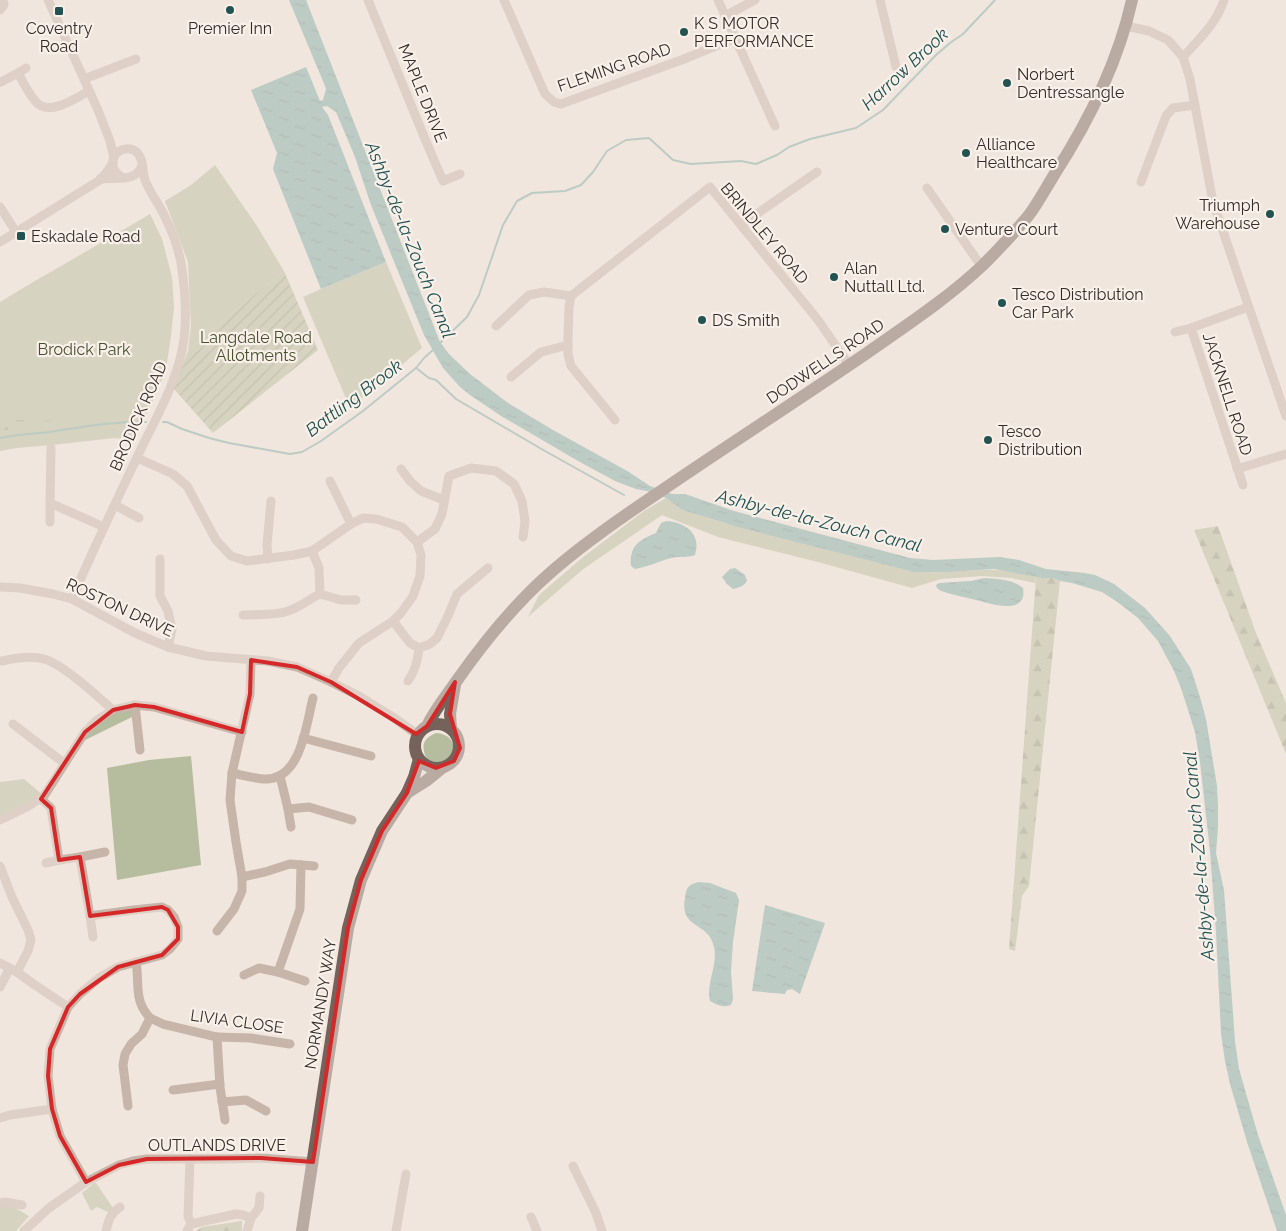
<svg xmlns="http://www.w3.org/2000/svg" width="1286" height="1231" viewBox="0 0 1286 1231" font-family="Raleway,sans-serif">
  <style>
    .green { fill: #b5bd9e }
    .forest { fill: url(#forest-firs) }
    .garden { fill: url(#garden-furrows) }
    .water { fill: url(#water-ripples) }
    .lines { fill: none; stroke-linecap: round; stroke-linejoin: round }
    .stream { stroke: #7faaa9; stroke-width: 2 }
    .street { stroke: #c7b5aa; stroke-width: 9 }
    .primary { stroke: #75625b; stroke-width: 12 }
    .marked { fill: none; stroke: #d62828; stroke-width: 4; stroke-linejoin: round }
    .poi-dot { fill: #225252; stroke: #f8f0e9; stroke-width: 2 }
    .labels { text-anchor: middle; stroke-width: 4.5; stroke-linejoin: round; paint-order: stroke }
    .poi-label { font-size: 16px; fill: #352c29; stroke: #f8f0e9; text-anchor: start }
    .street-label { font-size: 16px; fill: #352c29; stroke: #f8f0e9 }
    .park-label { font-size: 16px; fill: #47512f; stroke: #f8f0e9 }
    .water-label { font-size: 18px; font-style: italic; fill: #225252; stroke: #f8f0e9 }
  </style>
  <defs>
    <pattern id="forest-firs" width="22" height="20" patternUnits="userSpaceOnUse" patternTransform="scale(1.25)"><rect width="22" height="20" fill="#b5bd9e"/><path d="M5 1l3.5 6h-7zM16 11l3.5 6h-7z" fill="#949a81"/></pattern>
    <pattern id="garden-furrows" width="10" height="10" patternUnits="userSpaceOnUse" patternTransform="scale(1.25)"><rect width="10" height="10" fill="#b5bd9e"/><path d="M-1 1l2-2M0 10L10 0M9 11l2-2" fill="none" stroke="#949a81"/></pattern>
    <pattern id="water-ripples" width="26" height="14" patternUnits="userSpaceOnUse" patternTransform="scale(1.25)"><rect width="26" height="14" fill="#7faaa9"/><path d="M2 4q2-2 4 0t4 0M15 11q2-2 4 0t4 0" fill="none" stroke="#698b8a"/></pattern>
  </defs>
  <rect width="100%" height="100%" fill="#f0e6dd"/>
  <g class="green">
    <polygon points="215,165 257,226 284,271 210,331 188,351 191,326 188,262 165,201 191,185"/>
    <path d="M150,214L162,239L172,277L174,307L171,336L166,369L156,394L134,440L114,438L52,445L17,448L0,451V302C49,272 100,244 150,214Z"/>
    <polygon points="386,262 422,348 350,408 303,297 321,289"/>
    <path d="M666,498L682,510L721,522L903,569C933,576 963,569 993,570C1008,570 1022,574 1036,577L1035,583L1011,578L982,576L941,579L912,588L818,562L718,537L662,515L582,570L528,617L539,595L582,558L644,511Z"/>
    <polygon points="135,707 136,715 77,744 97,720"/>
    <path d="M436,733C464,735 455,769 434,763C432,763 429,761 427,760C421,746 422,739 436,733Z"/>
    <polygon points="191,756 201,865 117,880 107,768 149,760"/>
    <polygon points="24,779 44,796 0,819 0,782"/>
    <polygon points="94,1183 96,1183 113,1208 110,1213 97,1207 91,1211 82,1193"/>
    <polygon points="5,1202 29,1216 16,1231 0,1231 0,1203"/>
  </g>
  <g class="forest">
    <polygon points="15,420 59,421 61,427 47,428 28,426 0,431 0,424"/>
    <polygon points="1218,526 1256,633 1286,703 1286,754 1194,530"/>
    <polygon points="1036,577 1053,578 1060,581 1029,886 1022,896 1015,951 1009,949"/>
    <polygon points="242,1221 242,1231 196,1231 202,1227"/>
  </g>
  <polygon class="garden" points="284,271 318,350 213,433 173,388 188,351 210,331"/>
  <g class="water">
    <polygon points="289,0 306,0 440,342 449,354 470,374 508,403 553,430 629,472 650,486 672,494 685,494 734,511 910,558 933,560 999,557 1019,560 1046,569 1085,573 1095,575 1114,584 1145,608 1170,636 1191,669 1200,697 1206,719 1217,786 1218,805 1218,827 1216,853 1224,890 1235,1041 1239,1069 1258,1135 1286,1215 1286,1231 1277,1231 1248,1145 1230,1084 1225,1061 1221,1034 1216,932 1210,851 1200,762 1195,732 1181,688 1174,671 1158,641 1138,618 1116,601 1102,592 1072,583 1060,581 1053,578 1042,578 994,569 950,572 914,572 738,527 682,510 666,498 647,491 636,489 615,481 578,461 501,416 470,395 460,387 443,368 424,335 371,205 355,157 336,112 327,106 322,107 328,115 386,262 321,289 273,169 277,153 251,90 306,67 320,101 323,100 326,89 325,86"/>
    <path d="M666,521C685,522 702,534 695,555C687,558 679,556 671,558C659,561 648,567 635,569L631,566C629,546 639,540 656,533L661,523Z"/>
    <path d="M735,568L745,575L747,581C744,586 739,588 733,589L727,584L722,577L730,569Z"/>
    <path d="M984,578C997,579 1012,579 1023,588C1028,616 991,604 976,600C965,597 953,595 941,591L937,588L936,585L939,583L971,581Z"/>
    <path d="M698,882L710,883L736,893L739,900L733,942L731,971L733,999L731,1005C723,1008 717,1005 710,1001C706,983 718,965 714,947C709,921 679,930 685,898C686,888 688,885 698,882Z"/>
    <polygon points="765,905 825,923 800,994 792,989 787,990 785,994 752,991"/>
  </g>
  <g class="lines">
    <g class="stream">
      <polyline points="439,344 467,317 479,295 503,225 517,201 532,193 565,191 581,185 593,172 607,151 626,140 649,138 673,160 691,164 741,161 756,164 777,155 789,147 810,139 856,128 883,110 936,55 950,43 963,34 995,0"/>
      <polyline points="416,368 429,378 436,380 456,399 545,451 624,495"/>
      <polyline points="163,422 167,422 182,429 209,438 229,443 290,454 302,452 321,441 363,411 416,368 424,358 434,349"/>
      <path d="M0,438C17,434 33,434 50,432C82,427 114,421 146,422"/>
    </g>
    <g class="street">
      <polyline points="48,0 98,110 110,141 114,158"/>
      <polyline points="368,0 425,139 443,181 460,174"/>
      <polyline points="504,0 545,94 554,102 561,104 684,59 735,38"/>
      <polyline points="718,0 775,126"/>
      <polyline points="880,0 896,67"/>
      <polyline points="0,10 4,5 3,0"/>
      <polyline points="725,16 755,0"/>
      <polyline points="1126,26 1149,31 1168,40 1183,57 1190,79 1213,202 1286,416"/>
      <path d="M1183,57C1200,38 1216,24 1224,0"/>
      <path d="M26,68L18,73C23,82 29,95 37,103C51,116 76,98 89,91"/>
      <polyline points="84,79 136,59"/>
      <polyline points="1,82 18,73"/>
      <path d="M100,179C115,177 137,183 142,165"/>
      <polyline points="1141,182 1166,116 1173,108 1195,105"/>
      <polyline points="927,188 977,260 983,265"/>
      <polyline points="0,207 16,232"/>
      <polyline points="741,225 817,172"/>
      <polyline points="0,242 100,180 106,173 113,163"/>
      <polyline points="496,326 529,295 544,292 571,296"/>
      <polyline points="1191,328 1243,485"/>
      <polyline points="1175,332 1191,328 1248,307"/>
      <polyline points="511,377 541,352 568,345"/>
      <polyline points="615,420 571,366 568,354 568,338 569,307 571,296 710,187 818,320 849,365"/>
      <polyline points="51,448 50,503 104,527"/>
      <polyline points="137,458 173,474 187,486 216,540 231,556 247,561 294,555 312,551 351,524 363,518 376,519 402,527 417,542 421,555 420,576 413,596 401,613 393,621 359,643 339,668 331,682"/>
      <polyline points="401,469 410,481 421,491 444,500"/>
      <polyline points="1237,469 1286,454"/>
      <polyline points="330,481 351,524"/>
      <polyline points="50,503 50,522"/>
      <polyline points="115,505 139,518"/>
      <polyline points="417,542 435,529 442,514 449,476 471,468 496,471 514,484 522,501 525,521 523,537"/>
      <polyline points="160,559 160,596 168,611 172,629 168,647"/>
      <polyline points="268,559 267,545 271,501"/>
      <polyline points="0,587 20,588 53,594 72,599 135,633 168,647 206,656 268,661 297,667 331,682 359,696 393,717 418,735"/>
      <polyline points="320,594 341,600 356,600"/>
      <path d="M72,599C93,549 117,500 140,451C157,416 179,378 184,339C187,314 185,288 181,263C178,247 172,231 165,217C159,204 150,193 145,180C142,172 144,162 139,155C133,146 119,147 114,157C110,166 115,174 124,178"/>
      <path d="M243,615C257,614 274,616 288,611C299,608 309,599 320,594L319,568L312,551"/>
      <polyline points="393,621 410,643 419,648 430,644 437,638 448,616 457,594 488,568"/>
      <path d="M2,661C15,658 31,655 44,659C63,664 97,696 113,710"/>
      <path d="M408,681C415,671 418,660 419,648"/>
      <polyline points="135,705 140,750"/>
      <polyline points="13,724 64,763"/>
      <polyline points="303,738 371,756"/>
      <path d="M232,773C242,775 253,778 263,779C301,782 306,725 313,698"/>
      <polyline points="280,776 288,809 309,807 352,820"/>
      <polyline points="41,799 51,808 59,860 80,857 90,916 133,910 162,907 168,910 174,917 178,927 178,939 170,949 162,955 118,967 99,978 80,994 68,1007 50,1049 48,1076 52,1109 60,1136 86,1182"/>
      <polyline points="288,809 291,827"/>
      <polyline points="0,820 27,807 44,796 85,732 97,720 113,710 135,705 154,707 242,732"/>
      <polyline points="80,857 105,852"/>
      <polyline points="46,863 59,860"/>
      <polyline points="0,866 12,897 28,930 31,940 28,951 17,972"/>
      <polyline points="242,877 265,872 290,864 314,866"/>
      <polyline points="90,916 93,937"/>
      <polyline points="217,931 234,909 242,891 242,877 236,842 230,800 232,773 250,694 251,660"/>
      <polyline points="0,963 17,972 32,983 68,1007"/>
      <polyline points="278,972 305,981"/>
      <polyline points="244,975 259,968 278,972 300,909 301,865"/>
      <polyline points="0,987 10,968"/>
      <polyline points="150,1018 163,1024 217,1037 250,1038 290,1044"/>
      <polyline points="217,1037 220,1087 225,1120"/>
      <polyline points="173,1090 220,1084"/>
      <polyline points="222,1102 246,1100 266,1111"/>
      <path d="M128,1106L123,1065L125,1054L131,1044L142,1034L150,1018C133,999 140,985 136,962"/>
      <polyline points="0,1118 10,1115 52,1109"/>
      <polyline points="190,1159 188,1216 191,1224"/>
      <polyline points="573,1166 596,1213 602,1231"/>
      <polyline points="0,1203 5,1202 22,1205"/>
      <polyline points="531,1217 537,1231"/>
      <polyline points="24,1231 49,1208 86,1182 119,1165 133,1161 147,1159 224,1159 261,1158 313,1162"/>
      <path d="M106,1231C109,1219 110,1214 120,1207"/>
      <polyline points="187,1231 191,1224 236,1214 243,1215 251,1218"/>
      <polyline points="247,1231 251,1218 259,1208 260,1196"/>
      <polyline points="396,1231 406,1174"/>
    </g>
    <g class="primary">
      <circle cx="437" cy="746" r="22"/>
      <path d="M427,726C435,709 447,695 458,679C484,642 517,602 550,573C583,544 619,519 655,495C725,447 797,401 867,353C907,325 948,298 983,265C999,249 1015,232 1029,215C1038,203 1046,188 1054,175C1089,121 1118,63 1132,0"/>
      <polyline points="451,728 450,714 455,685"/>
      <polyline points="407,793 426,781 442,768"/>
      <polyline points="302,1231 348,928 361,880 382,831 407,793 414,777 419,759"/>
    </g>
  </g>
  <path d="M0 0H1286V1231H0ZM251,660L297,667L331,682L416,734L427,726L455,682L450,714L460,748L454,761L436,768L419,761L407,793L382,831L361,880L348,928L313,1162L261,1158L147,1159L119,1165L86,1182L60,1136L52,1109L48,1076L50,1049L68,1007L80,994L118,967L162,955L178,939V927L168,910L162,907L90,916L80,857L59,860L51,808L41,799L85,732L113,710L135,705L154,707L242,732L250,694Z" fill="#f0e6dd" fill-opacity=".55" fill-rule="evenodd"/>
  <path class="marked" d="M251,660L297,667L331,682L416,734L427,726L455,682L450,714L460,748L454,761L436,768L419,761L407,793L382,831L361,880L348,928L313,1162L261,1158L147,1159L119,1165L86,1182L60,1136L52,1109L48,1076L50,1049L68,1007L80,994L118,967L162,955L178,939V927L168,910L162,907L90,916L80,857L59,860L51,808L41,799L85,732L113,710L135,705L154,707L242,732L250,694Z"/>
  <g class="poi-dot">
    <circle cx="230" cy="10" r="5"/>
    <rect x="54" y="6" width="10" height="10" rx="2.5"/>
    <circle cx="684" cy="32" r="5"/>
    <circle cx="1007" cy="83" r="5"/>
    <circle cx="966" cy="153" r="5"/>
    <circle cx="1270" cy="214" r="5"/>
    <circle cx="945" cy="229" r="5"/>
    <rect x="16" y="231" width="10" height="10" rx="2.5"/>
    <circle cx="834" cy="277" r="5"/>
    <circle cx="1002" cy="303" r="5"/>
    <circle cx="702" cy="320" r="5"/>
    <circle cx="988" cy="440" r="5"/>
  </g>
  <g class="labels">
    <g class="poi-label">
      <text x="694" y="29">K S MOTOR<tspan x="694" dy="18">PERFORMANCE</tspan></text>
      <text x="59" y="34" text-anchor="middle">Coventry<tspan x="59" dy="18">Road</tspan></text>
      <text x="230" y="34" text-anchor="middle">Premier Inn</text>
      <text x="1017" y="80">Norbert<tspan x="1017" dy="18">Dentressangle</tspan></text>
      <text x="976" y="150">Alliance<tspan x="976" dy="18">Healthcare</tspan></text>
      <text x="1260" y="211" text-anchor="end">Triumph<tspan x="1260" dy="18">Warehouse</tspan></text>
      <text x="955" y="235">Venture Court</text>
      <text x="31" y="242">Eskadale Road</text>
      <text x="844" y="274">Alan<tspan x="844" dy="18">Nuttall Ltd.</tspan></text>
      <text x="1012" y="300">Tesco Distribution<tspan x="1012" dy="18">Car Park</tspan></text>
      <text x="712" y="326">DS Smith</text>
      <text x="998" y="437">Tesco<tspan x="998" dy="18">Distribution</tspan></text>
    </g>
    <g class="street-label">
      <text transform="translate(614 67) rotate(-19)" y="6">FLEMING ROAD</text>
      <text transform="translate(423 93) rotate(68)" y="6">MAPLE DRIVE</text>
      <text transform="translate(765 233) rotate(50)" y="6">BRINDLEY ROAD</text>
      <text transform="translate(825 361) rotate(-34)" y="6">DODWELLS ROAD</text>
      <text transform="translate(1228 394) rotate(72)" y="6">JACKNELL ROAD</text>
      <text transform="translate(138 416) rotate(-66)" y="6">BRODICK ROAD</text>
      <text transform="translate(120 607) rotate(25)" y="6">ROSTON DRIVE</text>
      <text transform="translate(320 1004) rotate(-81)" y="6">NORMANDY WAY</text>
      <text transform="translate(237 1021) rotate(8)" y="6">LIVIA CLOSE</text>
      <text x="217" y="1151">OUTLANDS DRIVE</text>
    </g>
    <g class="park-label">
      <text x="256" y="343">Langdale Road<tspan x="256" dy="18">Allotments</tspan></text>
      <text x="84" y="355">Brodick Park</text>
    </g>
    <g class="water-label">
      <text transform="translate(905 69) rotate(-43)" y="6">Harrow Brook</text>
      <text transform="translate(410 240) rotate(68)" y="6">Ashby-de-la-Zouch Canal</text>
      <text transform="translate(354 398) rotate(-37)" y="6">Battling Brook</text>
      <text transform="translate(819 521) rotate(14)" y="6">Ashby-de-la-Zouch Canal</text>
      <text transform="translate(1199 856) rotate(-95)" y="6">Ashby-de-la-Zouch Canal</text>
    </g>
  </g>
</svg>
